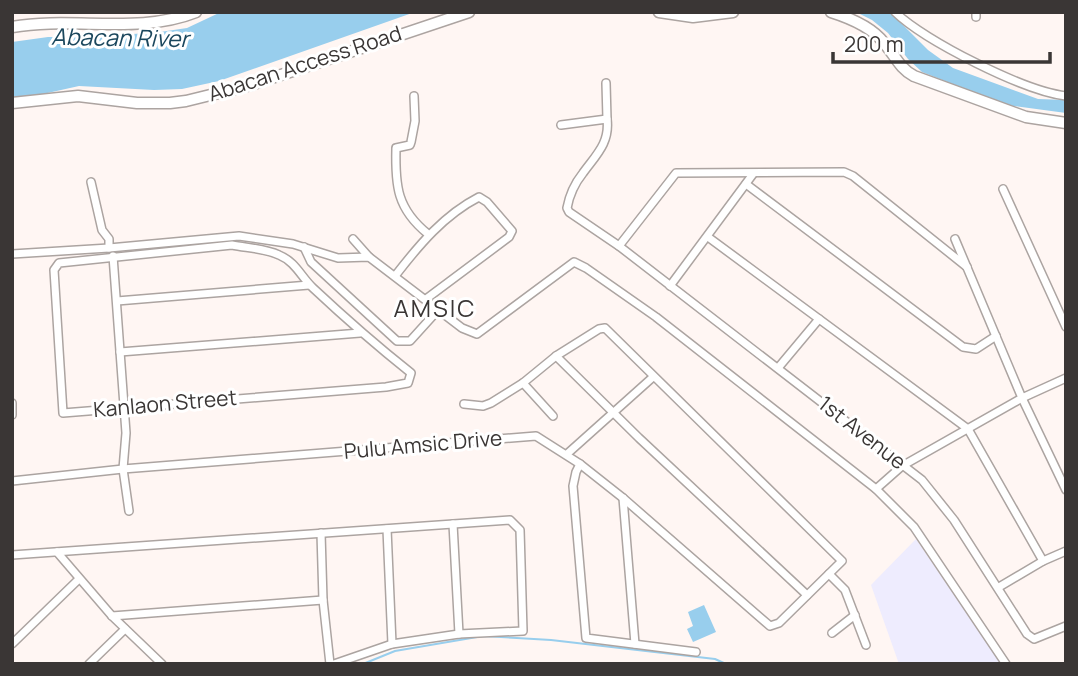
<svg xmlns="http://www.w3.org/2000/svg" width="1078" height="676" viewBox="0 0 1078 676" font-family="Manrope,sans-serif">
  <style>
    .education { fill: #eeecfe }
    .water { fill: #98ceed }
    .lines { fill: none; stroke-linecap: round; stroke-linejoin: round }
    .stream { stroke: #98ceed; stroke-width: 2 }
    .street-casing { stroke: #aca4a1; stroke-width: 10 }
    .secondary-casing { stroke: #aca4a1; stroke-width: 13 }
    .street { stroke: #fff; stroke-width: 7 }
    .secondary { stroke: #fff; stroke-width: 10 }
    .labels { text-anchor: middle; stroke-width: 6; stroke-linejoin: round; paint-order: stroke }
    .street-label { font-size: 21px; fill: #3a3635; stroke: #fff }
    .water-label { font-size: 23px; font-style: italic; fill: #1b475d; stroke: #fff }
    .quarter-label { font-size: 24px; letter-spacing: 2px; fill: #3a3635; stroke: #fff }
  </style>
  <rect width="100%" height="100%" fill="#fff6f3"/>
  <polygon class="education" points="916,539 1001,664 899,664 871,585"/>
  <g class="water">
    <polygon points="221,12 415,12 219,81 182,89 154,90 79,86 34,96 12,98 12,42 48,37 93,37 160,32 187,28"/>
    <polygon points="856,12 890,12 928,50 953,68 1038,99 1066,100 1066,113 1006,105 922,72 908,59 888,33 872,20"/>
    <polygon points="704,605 716,632 693,642 687,629 693,626 688,612"/>
  </g>
  <g class="lines">
    <polyline class="stream" points="363,664 395,651 483,636 551,640 715,659 726,664"/>
    <defs>
      <g id="street">
        <path d="M895,12C925,41 1024,91 1066,96"/>
        <polyline points="976,17 976,12"/>
        <polyline points="606,83 607,119"/>
        <path d="M414,96L415,121L411,142L410,145L396,148C395,186 397,209 428,234"/>
        <path d="M561,125L607,119C610,143 596,155 583,173C575,183 569,197 567,208L569,212L619,246L922,480L954,520L1027,634L1034,639L1066,626"/>
        <polyline points="91,182 102,230 109,239 109,248"/>
        <polyline points="746,184 963,347 976,349 996,336"/>
        <polyline points="1003,189 1066,327"/>
        <polyline points="708,237 968,429 1043,561"/>
        <polyline points="353,239 369,257"/>
        <polyline points="955,239 1022,398 1066,490"/>
        <path d="M232,245C247,248 264,248 279,255C296,262 301,277 313,288C345,318 377,346 411,373L408,383L386,387L63,413L54,270L59,263Z"/>
        <polyline points="619,246 676,173 844,172 853,176 967,267"/>
        <polyline points="304,247 311,262 397,341 410,341 439,309"/>
        <polyline points="12,254 109,248 239,236 293,244 338,258 369,257 462,328 477,334 574,262 586,268 656,317 876,489 914,527 1006,664"/>
        <polyline points="113,256 126,433 123,469 129,511"/>
        <path d="M395,276C419,245 444,215 479,197L487,202L512,231L509,237L426,299"/>
        <polyline points="670,286 753,174"/>
        <polyline points="117,301 309,285"/>
        <polyline points="120,352 360,333"/>
        <polyline points="556,356 639,438 807,595"/>
        <polyline points="778,368 819,319"/>
        <polyline points="523,383 553,416"/>
        <polyline points="12,403 12,415"/>
        <polyline points="567,454 653,377"/>
        <polyline points="580,464 576,472 573,486 586,638 696,652"/>
        <polyline points="12,481 123,469 536,436 580,464 623,498 770,626 779,623 842,561 605,328 599,329 556,356 523,383 491,403 483,406 464,404"/>
        <polyline points="876,489 902,466 1022,398 1066,378"/>
        <polyline points="623,498 635,644"/>
        <polyline points="453,524 459,634"/>
        <polyline points="387,529 392,644"/>
        <polyline points="321,533 323,600 330,664"/>
        <polyline points="57,552 112,616 162,664"/>
        <polyline points="12,555 510,520 520,530 523,631 459,634 392,644 334,664"/>
        <polyline points="829,574 845,590 866,645"/>
        <polyline points="999,587 1043,561 1066,551"/>
        <polyline points="112,616 323,600"/>
        <polyline points="832,633 855,615"/>
        <polyline points="12,644 79,579"/>
        <polyline points="89,664 125,629"/>
      </g>
      <g id="secondary">
        <polyline points="659,12 693,17 733,12"/>
        <path d="M831,12C850,18 872,27 884,43C895,55 899,68 914,76L1026,117L1066,123"/>
        <path d="M12,27C72,16 138,35 196,12"/>
        <polyline points="12,103 78,96 137,103 170,103 186,101 251,85 469,12"/>
      </g>
    </defs>
    <use href="#street" class="street-casing"/>
    <use href="#secondary" class="secondary-casing"/>
    <use href="#street" class="street"/>
    <use href="#secondary" class="secondary"/>
  </g>
  <g class="labels">
    <g class="street-label">
      <text transform="translate(305 64) rotate(-18)" y="7">Abacan Access Road</text>
      <text transform="translate(165 404) rotate(-5)" y="7">Kanlaon Street</text>
      <text transform="translate(862 433) rotate(38)" y="7">1st Avenue</text>
      <text transform="translate(423 445) rotate(-5)" y="7">Pulu Amsic Drive</text>
    </g>
    <g class="water-label">
      <text transform="translate(120 38) rotate(1)" y="8">Abacan River</text>
    </g>
    <g class="quarter-label">
      <text x="435" y="317">AMSIC</text>
    </g>
  </g>
  <rect width="1078" height="676" fill="none" stroke="#3a3635" stroke-width="28"/>
  <path d="M833 52v10h217v-10" fill="none" stroke="#3a3635" stroke-width="3.5"/>
  <text x="844" y="52" font-size="21" fill="#3a3635" stroke="#ffffff" stroke-width="5" paint-order="stroke">200 m</text>
</svg>
